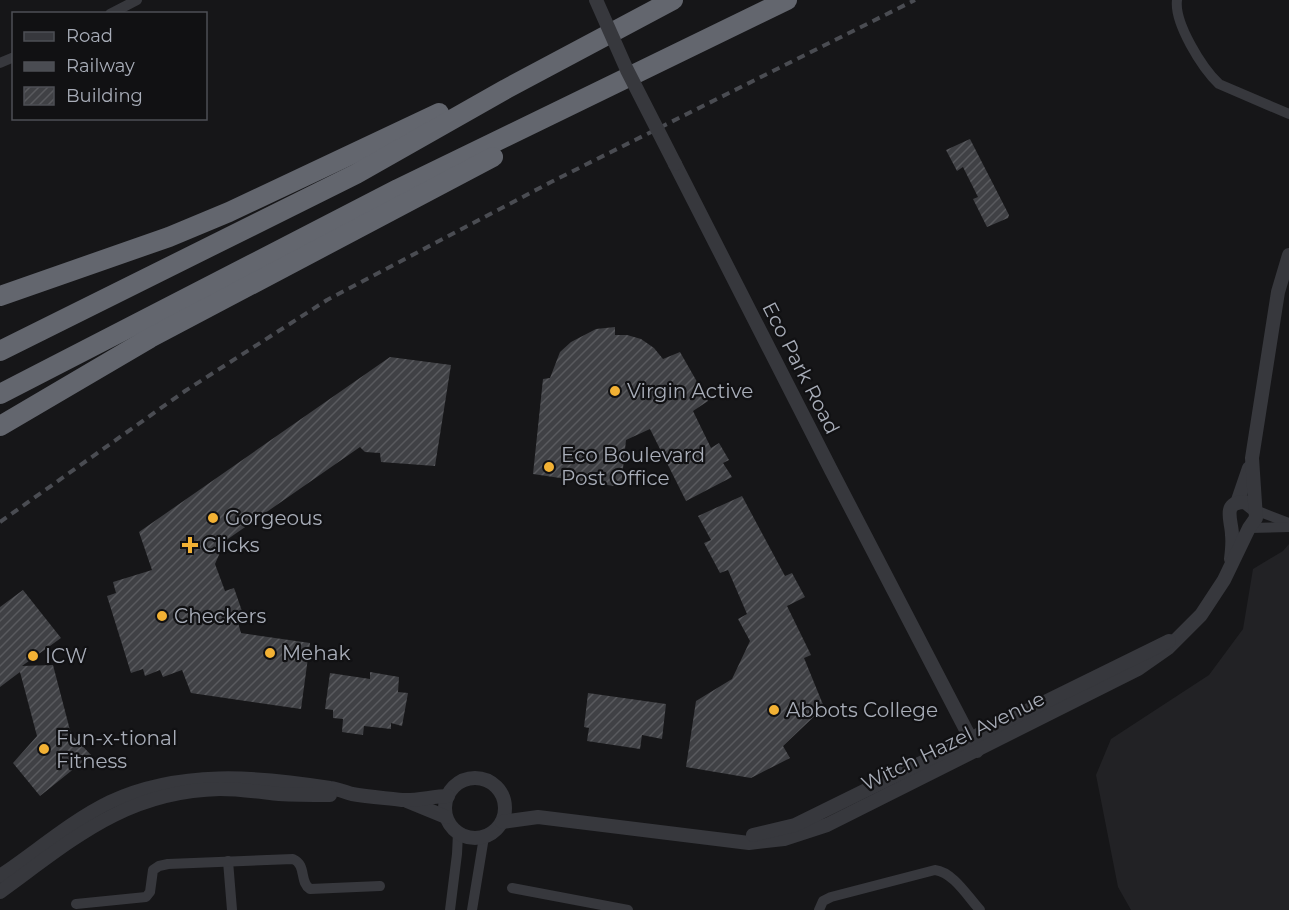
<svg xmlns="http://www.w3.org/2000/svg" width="1289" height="910" viewBox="0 0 1289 910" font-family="Montserrat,sans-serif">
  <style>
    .built { fill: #222225 }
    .building { fill: url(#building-hatch) }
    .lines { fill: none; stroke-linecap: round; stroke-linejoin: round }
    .minor { stroke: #37383d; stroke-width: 10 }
    .tertiary { stroke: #37383d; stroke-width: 14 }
    .motorway { stroke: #63666e; stroke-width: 20 }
    .rail { stroke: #4a4c52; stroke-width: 4; stroke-dasharray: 8 6; stroke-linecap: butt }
    .tertiary-bridge { stroke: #37383d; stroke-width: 14 }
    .poi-dot { fill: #f2b134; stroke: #111113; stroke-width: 2 }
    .labels { text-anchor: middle; stroke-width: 4.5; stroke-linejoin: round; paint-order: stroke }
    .street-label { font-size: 20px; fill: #a8adb8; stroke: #111113 }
    .poi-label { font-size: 20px; fill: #a8adb8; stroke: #111113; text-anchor: start }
  </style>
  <defs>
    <pattern id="building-hatch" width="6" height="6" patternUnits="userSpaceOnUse" patternTransform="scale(1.5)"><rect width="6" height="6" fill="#404145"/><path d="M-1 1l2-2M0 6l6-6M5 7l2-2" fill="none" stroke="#595a5e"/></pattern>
  </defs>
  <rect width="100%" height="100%" fill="#161618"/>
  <polygon class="built" points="1289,544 1289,910 1131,910 1118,887 1096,775 1111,739 1209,675 1243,629 1253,569 1283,551"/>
  <g class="building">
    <polygon points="970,139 1009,215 1008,218 987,227 973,199 978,197 963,167 957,171 946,150"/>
    <polygon points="615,327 615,335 627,335 641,339 654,348 663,359 680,352 708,401 693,411 711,448 719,443 729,460 723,463 732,477 686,501 650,429 626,440 621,487 533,474 543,379 550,378 560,352 571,342 596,329"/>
    <polygon points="390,357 451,365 435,466 381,462 380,453 365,452 360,447 225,541 215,564 225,591 234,588 243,614 236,616 241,633 310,643 301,709 191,693 182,670 163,677 160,670 145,676 143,669 131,673 107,596 116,593 113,582 152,570 139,532"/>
    <polygon points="742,496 785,576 792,573 805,597 787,606 811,655 804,658 824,707 783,746 790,758 751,778 686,767 696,701 732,679 750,641 738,619 747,614 728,570 720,573 704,543 711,540 698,516"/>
    <polygon points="23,590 61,638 22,666 53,665 71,734 91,755 40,796 13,763 37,736 20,672 0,687 0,607"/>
    <polygon points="370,672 399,677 398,692 408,693 402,726 391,723 391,729 364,726 363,735 342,732 343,719 333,718 333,710 325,709 330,673 370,679"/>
    <polygon points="588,693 666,704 662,739 642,735 640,749 587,741 589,728 584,727"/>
  </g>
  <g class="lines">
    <g class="minor">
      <path d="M1177,0C1174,23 1202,68 1219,84L1289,114"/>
      <polyline points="110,14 137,0"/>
      <polyline points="0,63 14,57"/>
      <polyline points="1255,510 1289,523"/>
      <polyline points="1249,528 1289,527"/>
      <polyline points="228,861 232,910"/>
      <polyline points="512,888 628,910"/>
      <path d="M76,904L146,897L150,892L153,870L159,866L168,864L293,859C307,865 299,882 310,889L380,886"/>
      <polyline points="450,910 457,854 458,833"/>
      <polyline points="472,910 484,837"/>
      <path d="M819,910L823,901L831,897L935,870C953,872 968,897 980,910"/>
    </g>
    <g class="tertiary">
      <polyline points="675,164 831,470 977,751"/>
      <polyline points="1237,503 1249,468"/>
      <path d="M1231,559C1232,551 1233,543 1232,535C1232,521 1221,502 1245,502L1255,510"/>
      <circle cx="475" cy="808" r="30"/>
      <polyline points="407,801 446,817"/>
      <polyline points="502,822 538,817 749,843 784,839 827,825 1138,669 1168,648 1201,615 1224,580 1249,528 1256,518 1252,458 1278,292 1289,255"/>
      <polyline points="753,835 795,825 1169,641"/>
      <path d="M0,876C36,852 71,821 110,802C179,770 257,776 330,788C338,789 345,792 352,794C369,797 386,798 402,800C417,801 433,796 448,796"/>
      <path d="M0,892C72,840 125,791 220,789C240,789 260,792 279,794C296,795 313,795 330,795"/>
    </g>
    <g class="motorway">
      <polyline points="0,296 169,237 229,212 439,113"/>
      <polyline points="0,351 356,174 506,89 673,0"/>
      <polyline points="0,394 398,189 787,0"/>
      <polyline points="0,426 150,338 493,157"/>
    </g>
    <polyline class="rail" points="0,522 185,391 327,300 551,182 915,0"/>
    <polyline class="tertiary-bridge" points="596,0 627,70 675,164"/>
  </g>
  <g class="poi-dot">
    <circle cx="615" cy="391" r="6"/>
    <circle cx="549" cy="467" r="6"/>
    <circle cx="213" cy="518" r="6"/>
    <path d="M187 536h6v6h6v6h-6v6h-6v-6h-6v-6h6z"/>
    <circle cx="162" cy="616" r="6"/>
    <circle cx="270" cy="653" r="6"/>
    <circle cx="33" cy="656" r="6"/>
    <circle cx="774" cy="710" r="6"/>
    <circle cx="44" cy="749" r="6"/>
  </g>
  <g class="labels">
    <g class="street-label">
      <text transform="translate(801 368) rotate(63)" y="7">Eco Park Road</text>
      <text transform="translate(953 741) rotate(-26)" y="7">Witch Hazel Avenue</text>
    </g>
    <g class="poi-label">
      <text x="627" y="398">Virgin Active</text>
      <text x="561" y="462">Eco Boulevard<tspan x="561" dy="23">Post Office</tspan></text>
      <text x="225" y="525">Gorgeous</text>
      <text x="202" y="552">Clicks</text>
      <text x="174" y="623">Checkers</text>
      <text x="282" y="660">Mehak</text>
      <text x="45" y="663">ICW</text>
      <text x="786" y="717">Abbots College</text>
      <text x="56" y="745">Fun-x-tional<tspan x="56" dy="23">Fitness</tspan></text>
    </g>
  </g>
  <rect x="12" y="12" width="195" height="108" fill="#111113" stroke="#4d4f55" stroke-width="1.5"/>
  <rect x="24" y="32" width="30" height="9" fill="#37383d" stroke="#4d4f55" stroke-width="1.5"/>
  <text x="66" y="42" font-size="18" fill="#a8adb8">Road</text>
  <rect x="24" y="62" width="30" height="9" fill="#4a4c52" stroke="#4d4f55" stroke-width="1.5"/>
  <text x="66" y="72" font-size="18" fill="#a8adb8">Railway</text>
  <rect x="24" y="87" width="30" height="18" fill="url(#building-hatch)" stroke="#4d4f55" stroke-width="1.5"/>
  <text x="66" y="102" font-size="18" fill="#a8adb8">Building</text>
</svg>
